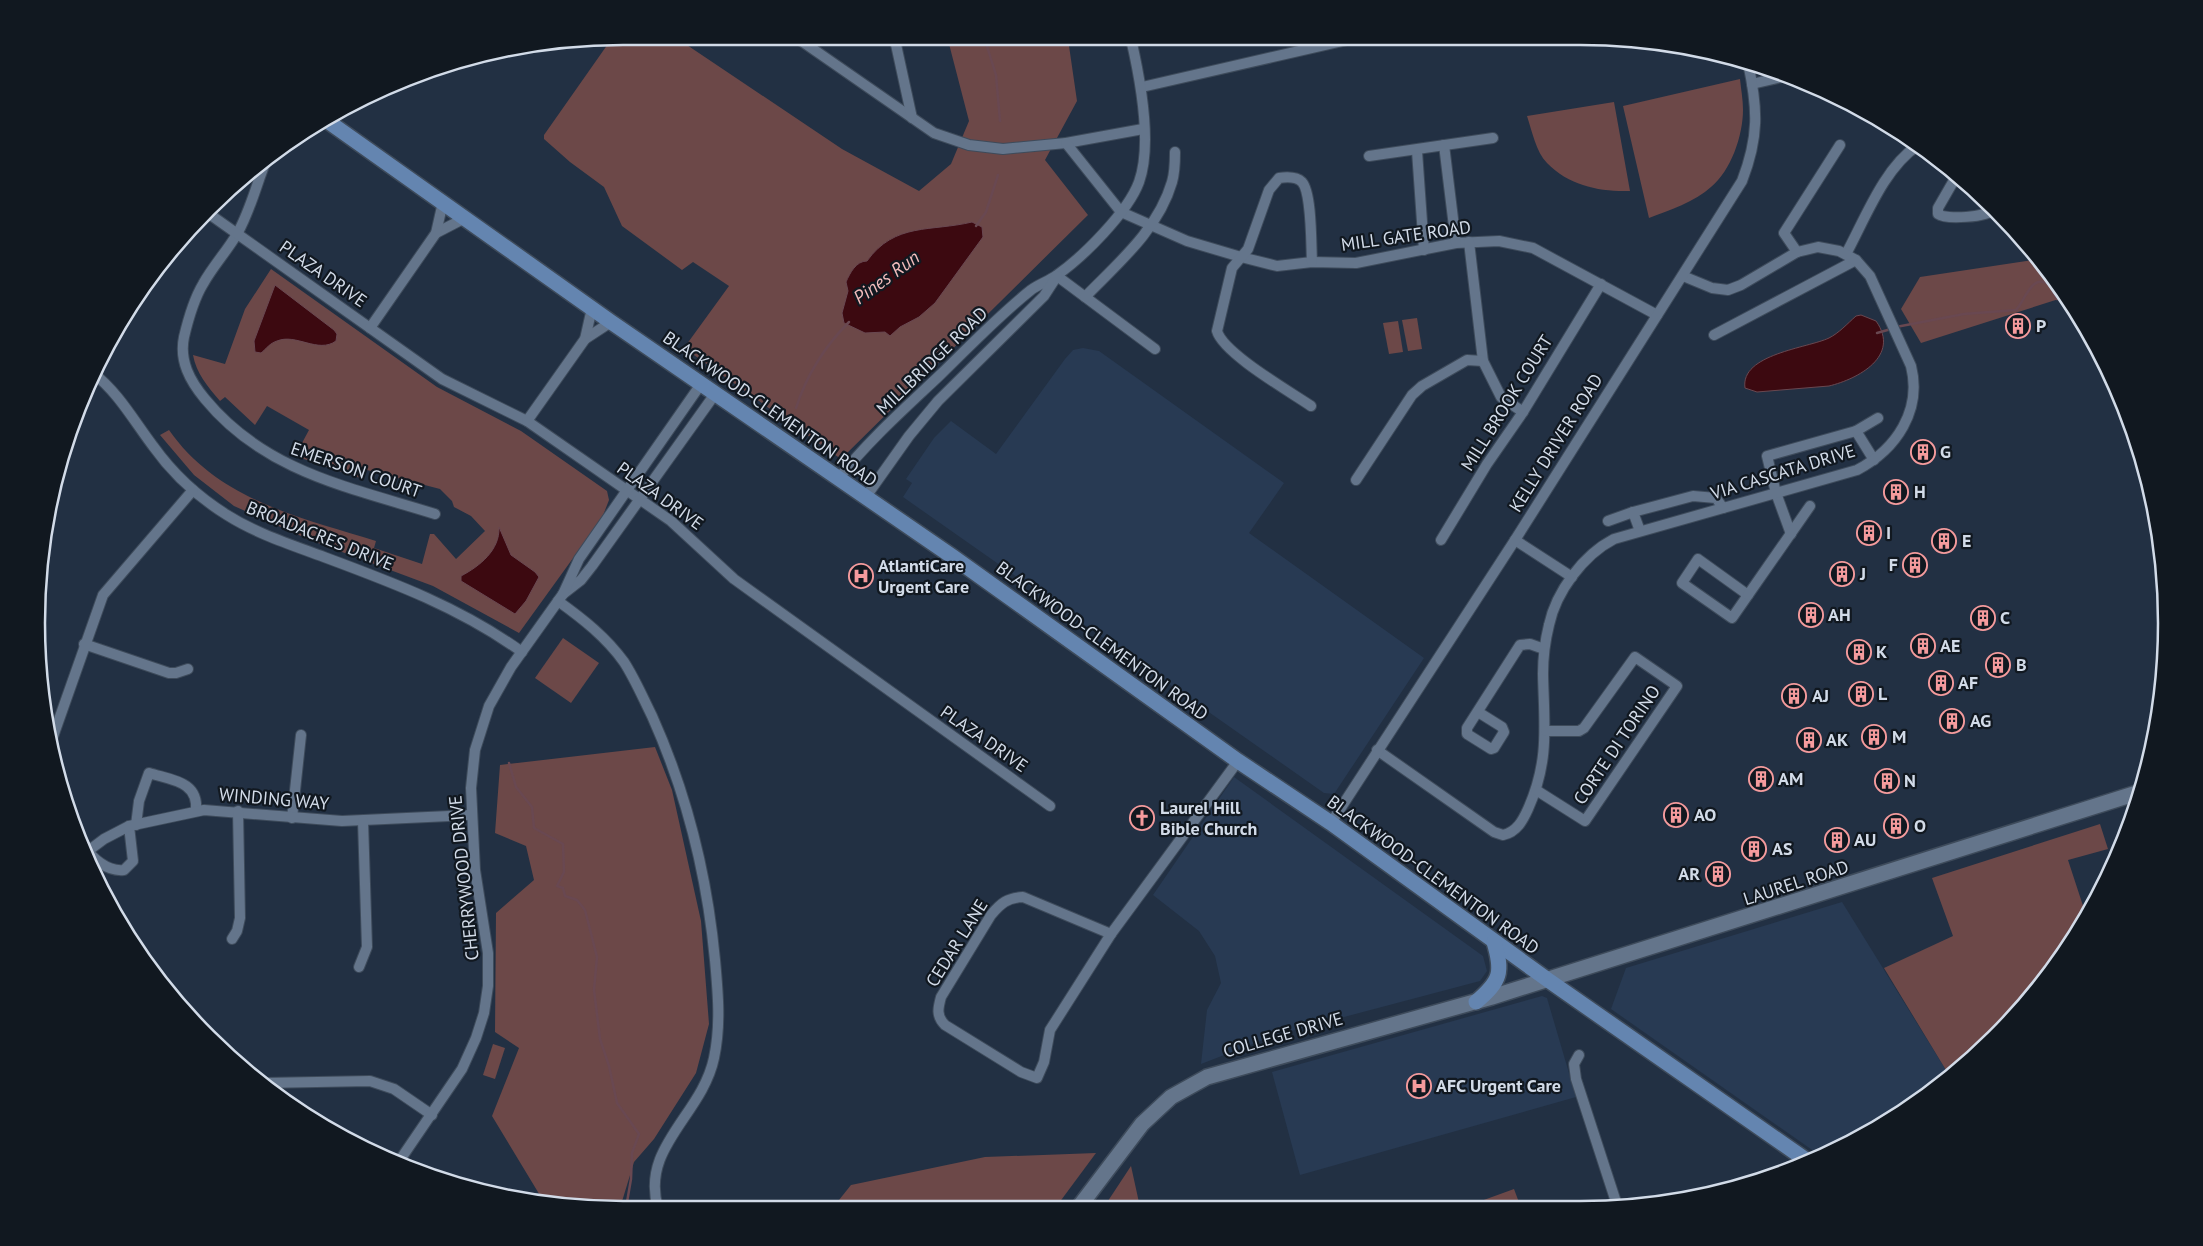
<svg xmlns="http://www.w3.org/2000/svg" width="2203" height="1246" viewBox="0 0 2203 1246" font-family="'PT Sans',sans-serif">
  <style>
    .built { fill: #283a53 }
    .green { fill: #6c4848 }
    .water { fill: #3c0910; stroke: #694851 }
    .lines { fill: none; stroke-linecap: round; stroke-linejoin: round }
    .stream { stroke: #694851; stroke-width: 2.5 }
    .minor-casing { stroke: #3e4b5b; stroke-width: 12 }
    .secondary-casing { stroke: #3e4b5b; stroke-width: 18 }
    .primary-casing { stroke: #3e4b5b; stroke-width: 18 }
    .minor { stroke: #64758b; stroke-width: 10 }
    .secondary { stroke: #64758b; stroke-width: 15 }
    .primary { stroke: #6485b0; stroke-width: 15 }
    .labels { text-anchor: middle; stroke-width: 4.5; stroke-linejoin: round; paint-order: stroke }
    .street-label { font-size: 18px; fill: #d2dbe8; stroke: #111820 }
    .poi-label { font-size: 18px; font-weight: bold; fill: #d2dbe8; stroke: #111820; text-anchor: start }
    .water-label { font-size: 19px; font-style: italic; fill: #f3bcbc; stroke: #111820 }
    .rim { fill: none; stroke: #d2dbe8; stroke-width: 2.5 }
  </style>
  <rect width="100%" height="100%" fill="#223043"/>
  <g class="built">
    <polygon points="1083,348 1099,351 1284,483 1249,533 1424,658 1334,794 1324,793 903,497 912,483 906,479 934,438 951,421 996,454 1065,359 1073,350"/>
    <polygon points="1234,777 1483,956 1487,971 1480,981 1276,1035 1201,1064 1207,1010 1221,983 1215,956 1199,931 1153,895"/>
    <polygon points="1842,902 1949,1075 1906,1111 1818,1154 1611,1009 1626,968"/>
    <polygon points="1542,996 1547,998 1576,1097 1300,1175 1272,1072"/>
  </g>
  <g class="green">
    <polygon points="1068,39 1077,101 1045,160 1088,215 841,459 684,348 729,286 693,262 682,270 622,226 604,187 570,162 544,139 544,135 610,41 681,41 842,149 919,191 951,164 969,121 948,40"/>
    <path d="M1740,79C1741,89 1743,100 1743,110C1743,135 1731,171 1711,187C1695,202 1669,210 1649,218L1623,106Z"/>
    <path d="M1614,102L1630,191C1601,192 1569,186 1547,163C1536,152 1532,131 1527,116Z"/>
    <polygon points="2036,256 2046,266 2065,297 1921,343 1901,309 1920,277 2033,260"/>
    <path d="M271,269L437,387L521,431L607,491L609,500L602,518L519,633L433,586L310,540L234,506L194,475L160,435L169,430C218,500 299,517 376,541L374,548L422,564L430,534H434L456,559L485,531L471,516L454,507L452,501L440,489L363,469L360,478L295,456L309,430L267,406L255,425L225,397L220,401C208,387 196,373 193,355L225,364L245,309Z"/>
    <polygon points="1417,318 1422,349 1408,351 1402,320"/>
    <polygon points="1398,321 1403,352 1389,354 1383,323"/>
    <polygon points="563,638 599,663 571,703 535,678"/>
    <polygon points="655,747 672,790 701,921 709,1024 696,1073 654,1139 634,1162 620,1208 585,1209 544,1202 492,1116 519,1048 495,1032 496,913 534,880 526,846 495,833 500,765"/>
    <polygon points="2100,824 2108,849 2068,860 2087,918 1995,1038 1949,1075 1884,968 1953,936 1932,878"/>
    <polygon points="493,1044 505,1048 495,1079 483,1075"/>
    <polygon points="1096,1153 1056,1207 848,1208 839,1200 851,1185 985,1157"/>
    <polygon points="1131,1166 1140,1207 1104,1207"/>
    <polygon points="1514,1189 1520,1205 1470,1205"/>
  </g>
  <g class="water">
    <path d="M972,222L982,227L983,237L935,303L919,317L900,327L890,336L885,332L865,333L844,323L842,313L848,291L846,282C850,273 856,261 867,261C895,222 931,232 972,222Z"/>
    <path d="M275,285L334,330L337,334L336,341C318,354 296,333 277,341C270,343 266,349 261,353L255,352L254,341Z"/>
    <path d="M1861,315L1876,321C1901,356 1858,379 1829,386L1757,392L1745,388C1740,354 1808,348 1829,338C1839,333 1847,324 1856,316Z"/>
    <path d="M499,527L511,555L535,572L539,577L526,601L515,614L461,581V576C480,566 500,550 499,527Z"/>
  </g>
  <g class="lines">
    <g class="stream">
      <polyline points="985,40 996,75 1000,121"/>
      <polyline points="976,226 986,212 998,175"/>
      <path d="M1896,327L1964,314L2016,310C2024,302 2033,271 2049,285C2054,289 2053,295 2057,299L2066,298"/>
      <polyline points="1877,333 1891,329"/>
      <path d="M796,408C806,377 825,346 849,322"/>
      <polyline points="509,763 516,787 532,807 534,828 563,844 564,872 557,886 563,888 565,896 577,900 585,910 597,957 594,990 600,1039 609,1066 617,1103 639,1134 632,1153 631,1179 626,1208"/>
    </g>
    <defs>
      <g id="minor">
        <polyline points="800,40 934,133 969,145 1003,149 1066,143 1143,129"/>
        <polyline points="895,40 912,118"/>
        <polyline points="1752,84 1782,77"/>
        <polyline points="1142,87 1356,38"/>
        <polyline points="1066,143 1121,212 1187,241 1241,257 1277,266 1312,262 1356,263 1456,243 1499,241 1533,248 1657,315"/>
        <polyline points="1444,145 1456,243"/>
        <polyline points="1417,151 1424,250"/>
        <path d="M268,156C257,181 251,210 237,234C227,251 213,266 203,284C194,299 188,320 184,337C179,361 190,381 205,399C265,472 349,487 435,514"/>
        <polyline points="1369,156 1493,138"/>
        <path d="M1957,175L1938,208V214C1946,220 1987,217 1993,210"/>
        <polyline points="205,211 442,379 527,421 671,521 734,579 1050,806"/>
        <polyline points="436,233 465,218"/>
        <polyline points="1469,242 1483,361 1501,397 1523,412"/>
        <polyline points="1797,252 1784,233 1840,145"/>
        <path d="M1846,254C1865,219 1884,168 1917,146"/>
        <polyline points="1057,276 1155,349"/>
        <path d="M1085,297C1118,263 1158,230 1172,182C1175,172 1175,161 1175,152"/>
        <polyline points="370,328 436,233 443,202"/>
        <polyline points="1714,335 1856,260"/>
        <polyline points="585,339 611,322"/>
        <path d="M93,373C118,392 134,421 153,446C173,474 198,497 227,515C257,534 292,545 324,557C394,583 461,608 522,652"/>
        <path d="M1311,406C1289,391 1223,353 1217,331L1232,268L1248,249L1269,190L1279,178C1286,177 1296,176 1302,182C1312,193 1311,246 1312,262"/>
        <polyline points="527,421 585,339 592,308"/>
        <polyline points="1856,431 1874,460"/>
        <path d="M838,479C868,441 904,409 939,376C969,347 998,316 1031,290C1039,284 1049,281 1057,275C1083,257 1128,212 1139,182C1153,143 1140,78 1131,39"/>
        <polyline points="1356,480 1412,395 1422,386 1467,360 1483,361"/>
        <polyline points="865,498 909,436 938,401 1044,296 1057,276"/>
        <polyline points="1608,521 1633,512"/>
        <polyline points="1640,531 1633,512 1693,496 1716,498 1723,508"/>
        <polyline points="1791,534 1776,493 1767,456 1856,431 1878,418"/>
        <polyline points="1441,540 1487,464 1523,412 1601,284"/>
        <polyline points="1515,540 1572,577"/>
        <polygon points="1698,559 1748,595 1732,618 1682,583"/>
        <polyline points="563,594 581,580 592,566 715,394"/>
        <polyline points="1748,595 1810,506"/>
        <path d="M558,601C583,619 606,637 624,662C635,679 643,698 652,716C687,794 707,875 715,960C718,993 721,1025 714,1058C702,1115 640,1147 658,1208"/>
        <polyline points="84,644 169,673 176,673 188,669"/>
        <polyline points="1478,712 1502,727 1504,732 1494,748 1491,749 1467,734 1467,728 1520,645 1530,644 1544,649"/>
        <polyline points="50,745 103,595 193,490"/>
        <path d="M1377,750L1494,832L1503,835C1517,832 1523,820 1528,809C1550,760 1544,724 1543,674C1543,657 1545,641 1549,625C1556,592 1583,555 1614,539L1857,470C1897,449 1922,410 1911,366L1870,276L1856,260L1839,251L1818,247L1797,252L1741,285L1728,290L1712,288L1683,276"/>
        <polyline points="1536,790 1585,821 1677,686 1635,657 1584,728 1579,731 1546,731"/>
        <polyline points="292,818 301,735"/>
        <path d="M1331,823L1515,540L1742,181C1759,137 1758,109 1748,63"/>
        <path d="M136,825L139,801L149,773C171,780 199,781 196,811"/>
        <path d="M79,842C91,855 104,872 124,870L133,861L129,826"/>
        <polyline points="84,854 104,839 129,826 204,810 342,821 471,815"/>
        <path d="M1023,897L1111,934L1050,1030L1044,1062L1037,1078L1021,1072L945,1025C936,1016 938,1008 941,997L991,915C1001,903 1007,898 1023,897Z"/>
        <polyline points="1111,934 1238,761"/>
        <polyline points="232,939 237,931 240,918 238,811"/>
        <polyline points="359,967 367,947 363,821"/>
        <polyline points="1579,1055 1574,1064 1576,1079 1617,1205"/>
        <polyline points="263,1083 370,1081 394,1089 432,1115"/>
        <polyline points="400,1160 462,1069 476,1038 484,1013 488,986 488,953 475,870 471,788 475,750 489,706 511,667 563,594 579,559 701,384"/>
      </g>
      <polyline id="secondary" points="1079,1207 1142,1124 1171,1097 1207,1077 1492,997 2140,792"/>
      <g id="primary">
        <polyline points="326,120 611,322 953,557 1238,761 1331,823 1548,980 1806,1160"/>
        <path d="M1476,1002C1501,981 1503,972 1494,942"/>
      </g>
    </defs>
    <use href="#minor" class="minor-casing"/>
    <use href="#secondary" class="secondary-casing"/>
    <use href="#primary" class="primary-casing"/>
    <use href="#minor" class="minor"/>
    <use href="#secondary" class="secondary"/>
    <use href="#primary" class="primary"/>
  </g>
  <defs>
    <symbol id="building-ring" viewBox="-11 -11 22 22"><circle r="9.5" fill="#111820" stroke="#f59b9d" stroke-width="1.5"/><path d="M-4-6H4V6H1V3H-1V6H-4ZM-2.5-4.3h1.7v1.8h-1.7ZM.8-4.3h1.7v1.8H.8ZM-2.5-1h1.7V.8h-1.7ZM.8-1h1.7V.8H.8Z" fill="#f59b9d"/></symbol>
    <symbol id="hospital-ring" viewBox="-11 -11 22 22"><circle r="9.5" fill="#111820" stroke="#f59b9d" stroke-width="1.5"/><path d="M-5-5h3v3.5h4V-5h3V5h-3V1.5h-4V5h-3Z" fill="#f59b9d"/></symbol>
    <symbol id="church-ring" viewBox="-11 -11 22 22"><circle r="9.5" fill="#111820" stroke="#f59b9d" stroke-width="1.5"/><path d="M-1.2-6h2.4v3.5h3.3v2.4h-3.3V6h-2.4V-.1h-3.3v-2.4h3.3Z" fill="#f59b9d"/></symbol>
  </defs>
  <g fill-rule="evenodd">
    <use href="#building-ring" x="2004" y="312" width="28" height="28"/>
    <use href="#building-ring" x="1909" y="438" width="28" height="28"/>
    <use href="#building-ring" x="1882" y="478" width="28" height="28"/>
    <use href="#building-ring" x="1855" y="519" width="28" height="28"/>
    <use href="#building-ring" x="1930" y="527" width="28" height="28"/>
    <use href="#building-ring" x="1901" y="551" width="28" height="28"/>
    <use href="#building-ring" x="1828" y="560" width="28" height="28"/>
    <use href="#hospital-ring" x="847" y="562" width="28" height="28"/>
    <use href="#building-ring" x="1797" y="601" width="28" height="28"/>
    <use href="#building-ring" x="1969" y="604" width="28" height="28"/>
    <use href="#building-ring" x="1909" y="632" width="28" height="28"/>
    <use href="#building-ring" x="1845" y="638" width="28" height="28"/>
    <use href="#building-ring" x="1984" y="651" width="28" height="28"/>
    <use href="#building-ring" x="1927" y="669" width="28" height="28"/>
    <use href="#building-ring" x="1847" y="680" width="28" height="28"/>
    <use href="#building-ring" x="1780" y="682" width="28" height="28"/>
    <use href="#building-ring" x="1938" y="707" width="28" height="28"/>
    <use href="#building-ring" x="1860" y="723" width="28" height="28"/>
    <use href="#building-ring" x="1795" y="726" width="28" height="28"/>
    <use href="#building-ring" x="1747" y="765" width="28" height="28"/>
    <use href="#building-ring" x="1873" y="767" width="28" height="28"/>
    <use href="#building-ring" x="1662" y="801" width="28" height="28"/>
    <use href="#church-ring" x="1128" y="804" width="28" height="28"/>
    <use href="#building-ring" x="1882" y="812" width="28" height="28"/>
    <use href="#building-ring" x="1823" y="826" width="28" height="28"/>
    <use href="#building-ring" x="1740" y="835" width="28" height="28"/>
    <use href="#building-ring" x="1704" y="860" width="28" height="28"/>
    <use href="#hospital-ring" x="1405" y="1072" width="28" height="28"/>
  </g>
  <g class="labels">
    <g class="street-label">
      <text transform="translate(1406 236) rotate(-8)" y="6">MILL GATE ROAD</text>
      <text transform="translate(323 274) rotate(35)" y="6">PLAZA DRIVE</text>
      <text transform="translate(932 361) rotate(-44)" y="6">MILLBRIDGE ROAD</text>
      <text transform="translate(1507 403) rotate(-58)" y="6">MILL BROOK COURT</text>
      <text transform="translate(770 409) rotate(35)" y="6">BLACKWOOD-CLEMENTON ROAD</text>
      <text transform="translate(1556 443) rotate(-58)" y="6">KELLY DRIVER ROAD</text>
      <text transform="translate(356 470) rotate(19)" y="6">EMERSON COURT</text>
      <text transform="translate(1783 472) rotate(-17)" y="6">VIA CASCATA DRIVE</text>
      <text transform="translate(660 496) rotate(36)" y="6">PLAZA DRIVE</text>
      <text transform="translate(320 536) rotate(22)" y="6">BROADACRES DRIVE</text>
      <text transform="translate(1102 641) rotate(36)" y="6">BLACKWOOD-CLEMENTON ROAD</text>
      <text transform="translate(984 739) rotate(35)" y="6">PLAZA DRIVE</text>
      <text transform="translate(1617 745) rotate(-56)" y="6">CORTE DI TORINO</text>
      <text transform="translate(274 799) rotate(5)" y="6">WINDING WAY</text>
      <text transform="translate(1433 875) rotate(36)" y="6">BLACKWOOD-CLEMENTON ROAD</text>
      <text transform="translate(464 878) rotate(-96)" y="6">CHERRYWOOD DRIVE</text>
      <text transform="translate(1796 883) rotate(-18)" y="6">LAUREL ROAD</text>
      <text transform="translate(957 943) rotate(-58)" y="6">CEDAR LANE</text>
      <text transform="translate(1283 1035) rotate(-16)" y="6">COLLEGE DRIVE</text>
    </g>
    <g class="poi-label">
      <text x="2036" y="332">P</text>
      <text x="1940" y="458">G</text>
      <text x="1914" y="498">H</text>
      <text x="1886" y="539">I</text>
      <text x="1962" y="547">E</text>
      <text x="1898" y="571" text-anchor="end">F</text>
      <text x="878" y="572">AtlantiCare<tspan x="878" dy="21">Urgent Care</tspan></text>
      <text x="1860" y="580">J</text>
      <text x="1828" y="621">AH</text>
      <text x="2000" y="624">C</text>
      <text x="1940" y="652">AE</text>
      <text x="1876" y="658">K</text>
      <text x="2016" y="671">B</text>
      <text x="1958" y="689">AF</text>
      <text x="1878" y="700">L</text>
      <text x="1812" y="702">AJ</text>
      <text x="1970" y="727">AG</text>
      <text x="1892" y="743">M</text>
      <text x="1826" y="746">AK</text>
      <text x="1778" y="785">AM</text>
      <text x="1904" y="787">N</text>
      <text x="1160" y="814">Laurel Hill<tspan x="1160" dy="21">Bible Church</tspan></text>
      <text x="1694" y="821">AO</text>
      <text x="1914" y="832">O</text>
      <text x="1854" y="846">AU</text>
      <text x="1772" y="855">AS</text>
      <text x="1700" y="880" text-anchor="end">AR</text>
      <text x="1436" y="1092">AFC Urgent Care</text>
    </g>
    <g class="water-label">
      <text transform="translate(886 277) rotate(-36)" y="7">Pines Run</text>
    </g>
  </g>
  <path d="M0 0H2203V1246H0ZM623 45H1580A578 578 0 0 1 2158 623V623A578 578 0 0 1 1580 1201H623A578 578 0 0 1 45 623V623A578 578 0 0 1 623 45Z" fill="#111820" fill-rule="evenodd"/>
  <path class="rim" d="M623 45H1580A578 578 0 0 1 2158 623V623A578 578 0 0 1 1580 1201H623A578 578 0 0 1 45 623V623A578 578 0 0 1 623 45Z"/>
</svg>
